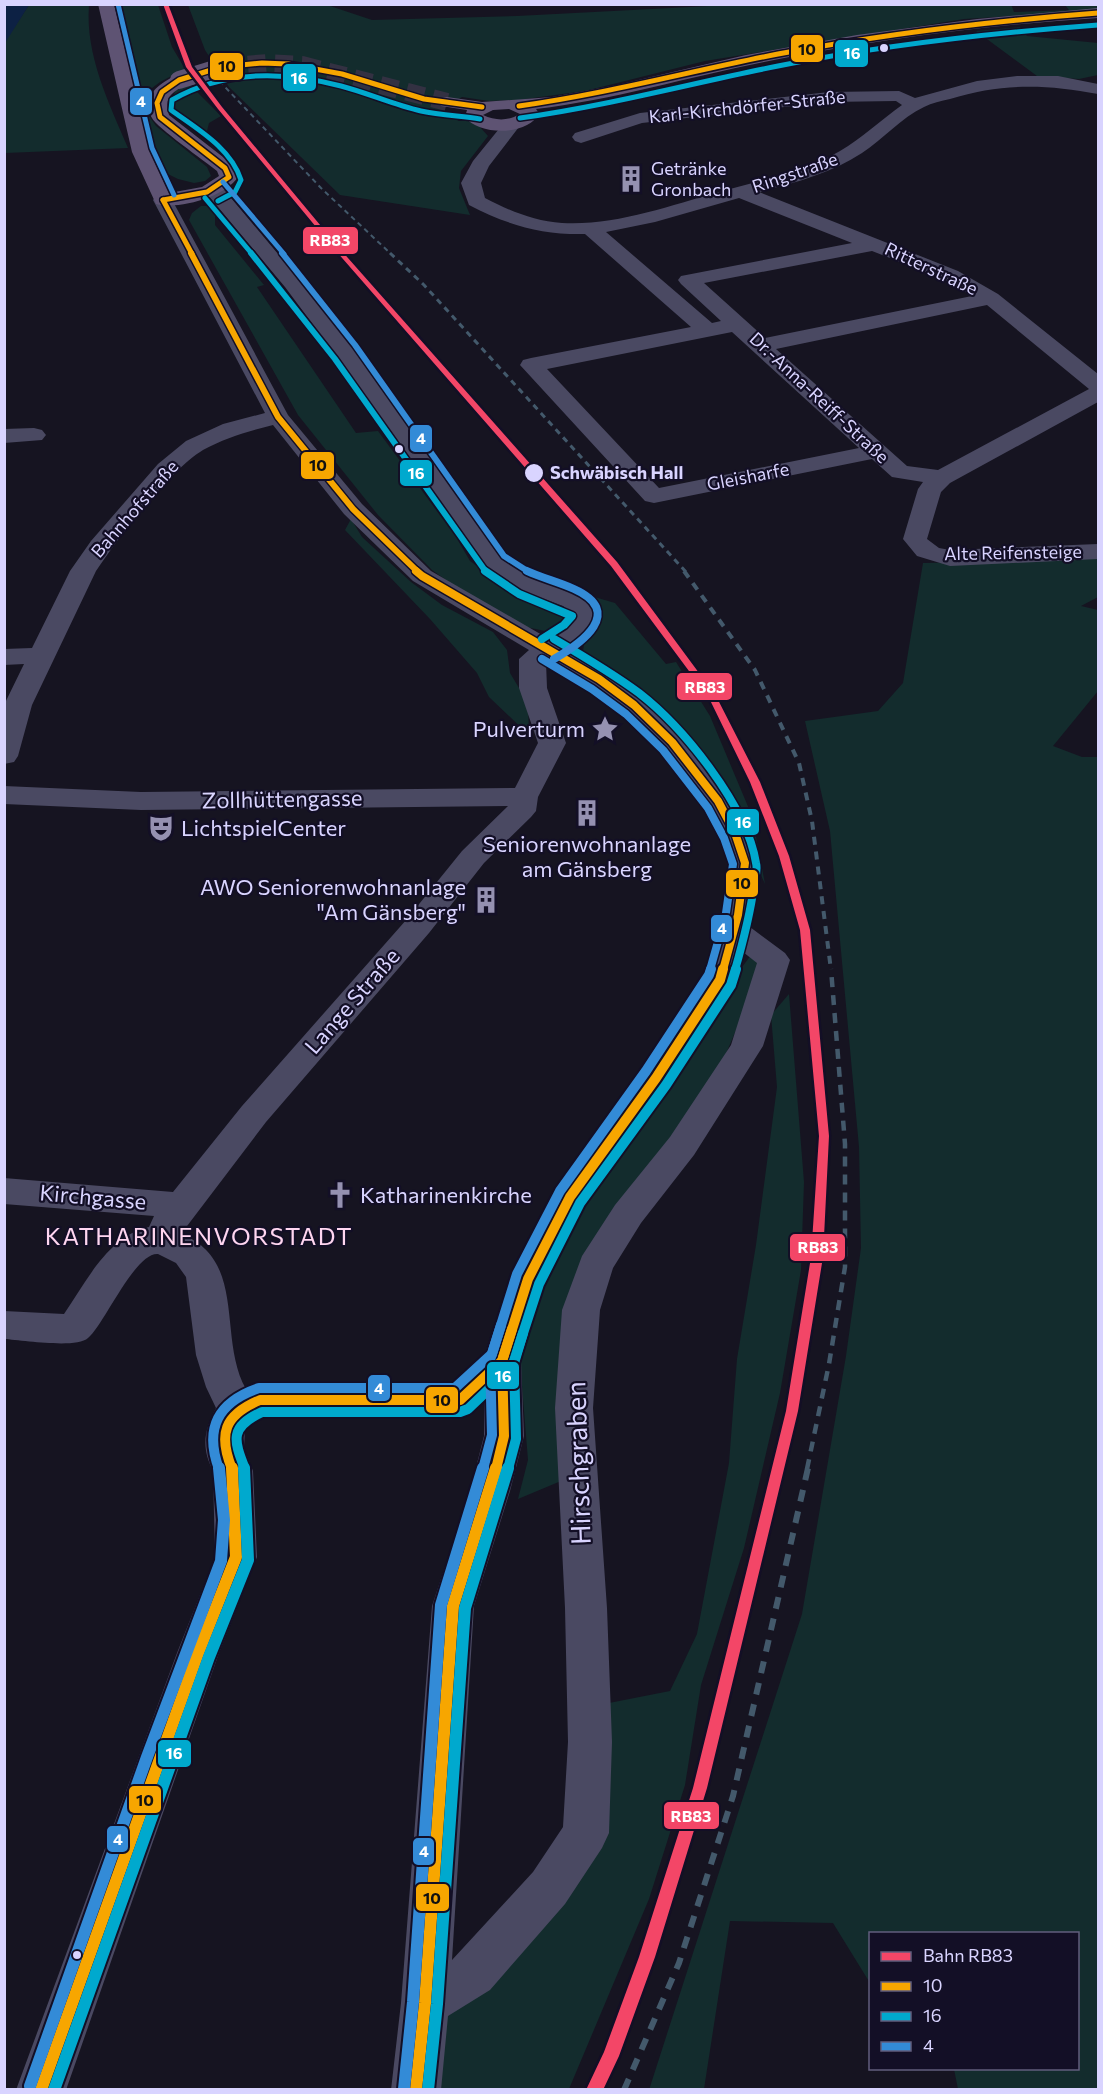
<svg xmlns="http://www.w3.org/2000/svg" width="1103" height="2094" viewBox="0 0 1103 2094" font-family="Commissioner,sans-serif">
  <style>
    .green { fill: #132c2d }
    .water { fill: #0d2144 }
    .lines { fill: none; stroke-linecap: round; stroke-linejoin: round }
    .major-tunnel { stroke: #333142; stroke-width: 18; stroke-dasharray: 18 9; stroke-linecap: butt }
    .minor { fill: #4a4962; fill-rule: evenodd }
    .major { fill: #5e5373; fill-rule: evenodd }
    .rail-far4 { stroke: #43596b; stroke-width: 2; stroke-dasharray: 5 4; stroke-linecap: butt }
    .rail-far3 { stroke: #43596b; stroke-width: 3; stroke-dasharray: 6 5; stroke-linecap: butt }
    .rail-far2 { stroke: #43596b; stroke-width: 4; stroke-dasharray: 8 7; stroke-linecap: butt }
    .rail-far1 { stroke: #43596b; stroke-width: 4.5; stroke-dasharray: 10 8; stroke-linecap: butt }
    .rail { stroke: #43596b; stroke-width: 6; stroke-dasharray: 12 10; stroke-linecap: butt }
    .major-bridge { stroke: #5e5373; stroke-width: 18 }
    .bus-1-far4-casing { stroke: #130f26; stroke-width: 8 }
    .bus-1-far3-casing { stroke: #130f26; stroke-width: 9 }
    .bus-1-far2-casing { stroke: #130f26; stroke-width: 11 }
    .bus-1-far1-casing { stroke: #130f26; stroke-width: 14 }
    .bus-1-casing { stroke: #130f26; stroke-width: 16 }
    .bus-2-far4-casing { stroke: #130f26; stroke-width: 8 }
    .bus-2-far3-casing { stroke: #130f26; stroke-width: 9 }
    .bus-2-far2-casing { stroke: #130f26; stroke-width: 11 }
    .bus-2-far1-casing { stroke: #130f26; stroke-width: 14 }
    .bus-2-casing { stroke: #130f26; stroke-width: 16 }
    .bus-3-far4-casing { stroke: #130f26; stroke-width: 8 }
    .bus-3-far3-casing { stroke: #130f26; stroke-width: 9 }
    .bus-3-far2-casing { stroke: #130f26; stroke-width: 11 }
    .bus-3-far1-casing { stroke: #130f26; stroke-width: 14 }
    .bus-3-casing { stroke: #130f26; stroke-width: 16 }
    .bus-1-far4 { stroke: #f7a600; stroke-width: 5 }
    .bus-1-far3 { stroke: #f7a600; stroke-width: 6 }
    .bus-1-far2 { stroke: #f7a600; stroke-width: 8 }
    .bus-1-far1 { stroke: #f7a600; stroke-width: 10 }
    .bus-1 { stroke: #f7a600; stroke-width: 12 }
    .bus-2-far4 { stroke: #00a9ce; stroke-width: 5 }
    .bus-2-far3 { stroke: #00a9ce; stroke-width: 6 }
    .bus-2-far2 { stroke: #00a9ce; stroke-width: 8 }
    .bus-2-far1 { stroke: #00a9ce; stroke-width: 10 }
    .bus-2 { stroke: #00a9ce; stroke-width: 12 }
    .bus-3-far4 { stroke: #338bd7; stroke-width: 5 }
    .bus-3-far3 { stroke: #338bd7; stroke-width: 6 }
    .bus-3-far2 { stroke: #338bd7; stroke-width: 8 }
    .bus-3-far1 { stroke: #338bd7; stroke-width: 10 }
    .bus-3 { stroke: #338bd7; stroke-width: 12 }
    .rail-1-casing { stroke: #130f26; stroke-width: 5 }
    .rail-1 { fill: #f34667; fill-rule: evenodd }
    .bus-dot { fill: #d9d4ff; stroke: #130f26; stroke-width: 2 }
    .labels { text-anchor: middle; stroke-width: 4.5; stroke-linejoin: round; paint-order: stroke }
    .far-street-label { font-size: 18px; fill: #d9d4ff; stroke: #130f26 }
    .far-poi-label { font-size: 18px; fill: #d9d4ff; stroke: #130f26; text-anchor: start }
    .far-stop-label { font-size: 18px; font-weight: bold; fill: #d9d4ff; stroke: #130f26; text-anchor: start }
    .poi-label { font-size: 22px; fill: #d9d4ff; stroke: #130f26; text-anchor: end }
    .street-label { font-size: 22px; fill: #d9d4ff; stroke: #130f26 }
    .neighbourhood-label { font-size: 24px; letter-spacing: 1.5px; fill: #ffd6f0; stroke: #130f26 }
    .near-street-label { font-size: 27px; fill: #d9d4ff; stroke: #130f26 }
    .line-badge { stroke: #130f26; stroke-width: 2 }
    .badge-label { font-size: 16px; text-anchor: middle; font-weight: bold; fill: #fff }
    .pale-badge-label { font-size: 16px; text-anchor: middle; font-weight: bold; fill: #111 }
  </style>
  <rect width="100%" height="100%" fill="#161421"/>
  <g class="green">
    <polygon points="748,4 1011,4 1014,12 1069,10 1065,5 1098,4 1098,11 964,19 705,61 585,91 518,100 489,101 462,97 440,110 459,121 467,120 479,126 488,136 461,171 459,188 470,215 340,195 229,87 205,50 188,5 327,5 372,20 517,16"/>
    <path d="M29,5H89C85,55 109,103 128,148L5,153L4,43Z"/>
    <polygon points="122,5 158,5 172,47 185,69 160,82 144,94 142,106 156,126 207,167 211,176 205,181 194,183 178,179 168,174 137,107 135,82 123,34"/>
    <polygon points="1020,27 1027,36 1098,43 1098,75 1079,79 1037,76 976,31"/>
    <polygon points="189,84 221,116 209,123 207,131 222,144 232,158 175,114 173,97 175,91"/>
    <path d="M201,206H215V225L264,285L257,287L356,433L378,431L456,537L470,561L491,576L558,603C565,610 563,618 561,627L545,631L526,627L449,582L432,570L378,515L298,415L189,220L192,213Z"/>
    <polygon points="351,519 362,537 411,582 442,605 493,632 507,650 510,673 528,703 529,735 489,697 477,673 430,619 345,530"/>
    <polygon points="1098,553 1098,597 1081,606 1098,610 1098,691 1053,746 1082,757 1098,757 1098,2089 958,2089 954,2069 1078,2068 1078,1934 870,1934 870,1983 833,1923 730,1921 704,2089 649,2090 802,1614 846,1356 861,1248 859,1147 830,831 805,721 878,711 903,683 923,563 1041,561 1094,556"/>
    <polygon points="591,596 615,603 666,664 676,662 710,716 752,816 765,884 729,806 702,761 643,697 613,672 587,659 583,651 585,639 594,628 598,611"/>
    <polygon points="754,951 766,960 710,1091 599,1234 561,1481 518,1499 528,1460 519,1349 531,1301 590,1190 705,1031 737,974"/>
    <polygon points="789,994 804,1182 801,1270 780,1393 744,1548 701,1685 685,1785 649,1899 569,2089 427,2090 435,2016 529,1934 604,1704 670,1691 697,1634 729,1463 737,1359 756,1245 777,1087 771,1015"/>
  </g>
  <polygon class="water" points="5,4 29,5 5,43 4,5"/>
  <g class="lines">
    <polyline class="major-tunnel" points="221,67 267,63 302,65 447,102"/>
    <g class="minor">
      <path d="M1017,76H1058L1098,84V94C1045,84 1002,83 950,99C941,101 932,103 924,107C901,118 883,139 862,153C832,173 794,183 759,192L958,271L998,294L1098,374V402L950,483L941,492L927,539L939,548L950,550L1098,544V559L950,566L917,556L903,539L918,489L923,482L892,477L872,459L654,503L645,501L520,365L523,360L531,358L691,327L585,234C542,235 507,225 469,205L461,183L473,161L507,119H519L522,123L489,166L481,183L485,198C510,211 534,221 562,223C615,226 668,206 719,192C759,181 803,172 840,151C862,138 881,120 902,105L896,101L829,102L642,123L581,143L575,141L572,137L575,133L640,113L829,92L899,91L915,98L977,81ZM739,198L852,243L681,276L678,280L681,284L721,321L712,323L606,232L655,222ZM872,251L944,279L972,296L765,338L704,283ZM987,305L1089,389L938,470L907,466L776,349ZM732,332L859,448L659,488L547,369Z"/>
      <path d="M214,184L221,186L299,279L353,347L505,560C514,566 523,573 533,578C555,589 584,590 599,612C594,629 583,640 568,650C594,665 622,680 645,700C680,731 756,816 760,863C761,880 755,910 750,927L785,953L790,960L763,1046L694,1155L641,1223L613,1268L600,1310L593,1408L607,1608L612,1742L609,1833L602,1848L565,1904L490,1990L448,2016L441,2090H391L401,2003L432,1606L470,1491L484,1436V1401L474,1411L460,1415H261L245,1428L244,1448L253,1471L257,1557L219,1653L66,2090H16L177,1653L215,1557L213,1471C201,1447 204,1431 216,1408L206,1387L196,1355L186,1277L176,1263L158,1254C135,1252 104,1325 88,1338C76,1349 22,1340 4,1339V1311L64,1314C86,1282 108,1236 149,1227L154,1216L4,1204V1178L173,1192L242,1106L407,919L462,851L508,806L141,810L4,804V786L141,792L515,788L538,743L519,688V659L529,650L413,581L344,514L273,425C249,431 225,438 203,450C170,470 118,538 96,571L32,705L18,756L14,762L4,764V705L24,664L4,665V649L32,648L70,571L91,541L158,464L186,441L223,424L265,413L153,200L156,196H170L288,415L362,504L431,571L549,639L569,623L572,614L563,606L515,588L487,570L337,357L285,287L207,194L204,190L207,186ZM548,661L589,685L624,711L662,748L705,803L720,833L730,863L723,915L704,980L644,1070L557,1188L510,1279L485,1353L451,1385H260L246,1389C217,1338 248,1260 181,1234L266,1122L429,933L484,863L531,817L536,811L538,797L566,743L547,688L546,662ZM743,952L757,963L731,1045L670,1137L615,1205L582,1256L562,1310L555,1408L565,1608L568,1742L563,1827L533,1872L452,1960L474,1606L510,1491L524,1436L521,1361L546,1279L585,1203L668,1086L736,980Z"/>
      <polygon points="34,428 42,430 46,435 42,440 4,443 4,429"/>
    </g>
    <g class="major">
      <path d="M98,4H114L150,152L169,193L202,187L219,176L217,171C206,162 156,127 152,118C145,106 150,92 160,85C169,79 175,74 185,76L188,80C176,95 163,91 169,115L232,164L238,177C225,197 179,210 156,204L132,152Z"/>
      <path d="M1098,8V18C986,25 874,40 764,62C688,77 613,100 536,109L539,113C529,136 479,136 465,117L467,110L441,106L438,102L441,98L447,97L482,102L552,97L617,85L746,55L857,35L977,19ZM509,109L520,114C508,121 496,121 483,115L493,110Z"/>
    </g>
    <polyline class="rail-far4" points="207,68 321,188 391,254"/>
    <polyline class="rail-far3" points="390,253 424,285 686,572"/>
    <polyline class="rail-far2" points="684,571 755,670 799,763 812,821 831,970"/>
    <polyline class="rail-far1" points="807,1469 829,1364 845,1267 845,1144 831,969"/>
    <polyline class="rail" points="624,2090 679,1963 733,1796 808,1468"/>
    <polyline class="major-bridge" points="179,80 221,67"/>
    <defs>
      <g id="bus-1-far4">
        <path d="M519,106C606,94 691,71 778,54C884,34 991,21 1098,13"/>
        <polyline points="163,200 207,192 229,177 225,168 160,117 157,103 162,92 179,80 221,67 262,63 288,64 342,74 424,99 482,107"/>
        <polyline points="163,200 192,254"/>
      </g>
      <polyline id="bus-1-far3" points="191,253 278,417 353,509 418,572"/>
      <polyline id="bus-1-far2" points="416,571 422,576 599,679 634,705 672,742 718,801 735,833 745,863 738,915 723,970"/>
      <g id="bus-1-far1">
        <path d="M232,1469C218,1434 224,1415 260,1400H460L502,1361L528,1279L570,1197L656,1078L720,980L723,969"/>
        <polyline points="496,1469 504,1436 502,1361 512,1329"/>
      </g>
      <g id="bus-1">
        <polyline points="41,2090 198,1653 236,1557 232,1468"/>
        <polyline points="416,2090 425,2003 453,1606 496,1468"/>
      </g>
      <g id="bus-2-far4">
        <path d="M520,118C607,106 692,83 778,66C884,45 991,33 1098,25"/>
        <polyline points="205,198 252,254"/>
        <path d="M218,201L235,192L241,180C231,148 197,129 171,110L172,100C224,70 284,71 341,86C368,93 394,105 421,111C440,115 460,116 480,119"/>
      </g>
      <polyline id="bus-2-far3" points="251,253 335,359 486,572"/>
      <g id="bus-2-far2">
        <polyline points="485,571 519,594 572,616 564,625 542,639"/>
        <path d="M554,639C583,656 612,673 639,693C684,728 747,806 756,863C758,870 755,879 754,886C750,915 743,942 735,970"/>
      </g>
      <g id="bus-2-far1">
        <path d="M245,1469C233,1439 230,1427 262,1412H460L468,1409L512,1367L539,1284L580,1203L666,1085L731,985L736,969"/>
        <polyline points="508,1469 516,1439 514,1363 523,1333"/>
      </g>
      <g id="bus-2">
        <polyline points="54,2090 209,1657 248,1560 244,1468"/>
        <polyline points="428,2090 437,2004 465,1608 508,1468"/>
      </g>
      <g id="bus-3-far4">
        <polyline points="118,4 152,148 174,195"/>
        <polyline points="223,182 284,254"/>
      </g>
      <polyline id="bus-3-far3" points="282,253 355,345 504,556 529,572"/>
      <g id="bus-3-far2">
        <path d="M527,571C542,578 559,582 574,589C625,612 582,643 554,659"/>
        <polyline points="542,659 592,689 626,714 663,750 708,808 724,838 733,864 726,913 710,970"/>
      </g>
      <g id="bus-3-far1">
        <path d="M219,1469C204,1428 218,1402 259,1388H455L492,1354L517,1274L560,1191L646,1071L709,975L711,969"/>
        <polyline points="483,1469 492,1435 490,1360 501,1325"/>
      </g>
      <g id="bus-3">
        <polyline points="30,2086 147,1757 221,1561 224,1520 219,1468"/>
        <polyline points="404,2089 413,2002 441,1605 483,1468"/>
      </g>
    </defs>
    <use href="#bus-1-far4" class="bus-1-far4-casing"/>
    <use href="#bus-1-far3" class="bus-1-far3-casing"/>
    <use href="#bus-1-far2" class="bus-1-far2-casing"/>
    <use href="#bus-1-far1" class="bus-1-far1-casing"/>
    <use href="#bus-1" class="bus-1-casing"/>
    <use href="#bus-2-far4" class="bus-2-far4-casing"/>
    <use href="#bus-2-far3" class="bus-2-far3-casing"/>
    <use href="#bus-2-far2" class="bus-2-far2-casing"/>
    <use href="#bus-2-far1" class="bus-2-far1-casing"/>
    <use href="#bus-2" class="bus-2-casing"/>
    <use href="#bus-3-far4" class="bus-3-far4-casing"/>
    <use href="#bus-3-far3" class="bus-3-far3-casing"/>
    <use href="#bus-3-far2" class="bus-3-far2-casing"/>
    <use href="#bus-3-far1" class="bus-3-far1-casing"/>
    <use href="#bus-3" class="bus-3-casing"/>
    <use href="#bus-1-far4" class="bus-1-far4"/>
    <use href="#bus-1-far3" class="bus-1-far3"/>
    <use href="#bus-1-far2" class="bus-1-far2"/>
    <use href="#bus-1-far1" class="bus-1-far1"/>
    <use href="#bus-1" class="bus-1"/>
    <use href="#bus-2-far4" class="bus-2-far4"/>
    <use href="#bus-2-far3" class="bus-2-far3"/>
    <use href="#bus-2-far2" class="bus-2-far2"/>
    <use href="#bus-2-far1" class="bus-2-far1"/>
    <use href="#bus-2" class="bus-2"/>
    <use href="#bus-3-far4" class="bus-3-far4"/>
    <use href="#bus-3-far3" class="bus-3-far3"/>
    <use href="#bus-3-far2" class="bus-3-far2"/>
    <use href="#bus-3-far1" class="bus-3-far1"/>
    <use href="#bus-3" class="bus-3"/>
    <defs>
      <polygon id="rail-1" points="163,4 168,4 192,67 222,107 340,249 617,562 716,696 760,782 789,856 810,930 829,1136 823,1257 798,1411 707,1788 655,1957 619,2056 603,2090 586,2090 604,2052 639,1957 693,1788 786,1411 811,1257 819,1136 800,930 779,856 750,782 709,698 611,566 336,251 218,109 186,67"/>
    </defs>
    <use href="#rail-1" class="rail-1-casing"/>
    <use href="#rail-1" class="rail-1"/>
  </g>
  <defs>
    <symbol id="building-bare" viewBox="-9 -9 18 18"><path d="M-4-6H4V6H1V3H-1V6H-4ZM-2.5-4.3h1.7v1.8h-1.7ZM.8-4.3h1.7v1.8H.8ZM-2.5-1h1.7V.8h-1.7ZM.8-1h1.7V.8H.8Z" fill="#9591b1" stroke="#130f26" stroke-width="2.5" paint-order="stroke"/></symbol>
    <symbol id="sight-bare" viewBox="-9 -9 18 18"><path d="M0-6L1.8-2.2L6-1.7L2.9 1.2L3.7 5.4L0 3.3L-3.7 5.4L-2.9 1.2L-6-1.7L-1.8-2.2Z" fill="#9591b1" stroke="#130f26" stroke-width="2.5" paint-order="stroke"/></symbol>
    <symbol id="theatre-bare" viewBox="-9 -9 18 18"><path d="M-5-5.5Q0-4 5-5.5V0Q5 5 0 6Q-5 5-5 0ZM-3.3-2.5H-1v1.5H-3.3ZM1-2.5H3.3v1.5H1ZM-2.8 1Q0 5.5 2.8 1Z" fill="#9591b1" stroke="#130f26" stroke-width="2.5" paint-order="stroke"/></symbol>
    <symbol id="church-bare" viewBox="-9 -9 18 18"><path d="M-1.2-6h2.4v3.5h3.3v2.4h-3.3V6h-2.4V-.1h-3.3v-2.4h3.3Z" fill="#9591b1" stroke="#130f26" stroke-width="2.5" paint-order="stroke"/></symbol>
  </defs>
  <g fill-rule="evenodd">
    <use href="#building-bare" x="612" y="160" width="38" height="38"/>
    <use href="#sight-bare" x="586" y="710" width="38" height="38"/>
    <use href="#building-bare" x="568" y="794" width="38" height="38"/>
    <use href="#theatre-bare" x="142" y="809" width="38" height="38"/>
    <use href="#building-bare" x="467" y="881" width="38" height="38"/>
    <use href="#church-bare" x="321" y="1176" width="38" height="38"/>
  </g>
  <g class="bus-dot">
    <circle cx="884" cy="48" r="5"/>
    <circle cx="399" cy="449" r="5"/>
    <circle cx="534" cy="473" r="10"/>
    <circle cx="77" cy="1955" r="5"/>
  </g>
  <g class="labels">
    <g class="far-street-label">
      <text transform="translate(747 107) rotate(-6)" y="6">Karl-Kirchdörfer-Straße</text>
      <text transform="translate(795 173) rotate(-19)" y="6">Ringstraße</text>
      <text transform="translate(931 269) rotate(25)" y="6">Ritterstraße</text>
      <text transform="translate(819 398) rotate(43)" y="6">Dr.-Anna-Reiff-Straße</text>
      <text transform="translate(748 477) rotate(-11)" y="6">Gleisharfe</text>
      <text transform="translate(135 509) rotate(-49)" y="6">Bahnhofstraße</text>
      <text transform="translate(1013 553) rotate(-1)" y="6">Alte Reifensteige</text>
    </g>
    <g class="far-poi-label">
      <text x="651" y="175">Getränke<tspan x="651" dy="21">Gronbach</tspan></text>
    </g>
    <g class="far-stop-label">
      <text x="550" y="479">Schwäbisch Hall</text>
    </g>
    <g class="poi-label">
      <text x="585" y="737">Pulverturm</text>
      <text x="181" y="836" text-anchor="start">LichtspielCenter</text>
      <text x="587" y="852" text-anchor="middle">Seniorenwohnanlage<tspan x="587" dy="25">am Gänsberg</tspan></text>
      <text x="466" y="895">AWO Seniorenwohnanlage<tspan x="466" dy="25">"Am Gänsberg"</tspan></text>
      <text x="360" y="1203" text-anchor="start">Katharinenkirche</text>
    </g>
    <g class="street-label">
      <text transform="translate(282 799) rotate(-1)" y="8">Zollhüttengasse</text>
      <text transform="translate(352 1001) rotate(-49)" y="8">Lange Straße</text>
      <text transform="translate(93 1197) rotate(5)" y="8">Kirchgasse</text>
    </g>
    <g class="neighbourhood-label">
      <text x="199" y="1245">KATHARINENVORSTADT</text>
    </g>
    <g class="near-street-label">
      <text transform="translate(579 1463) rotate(-92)" y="9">Hirschgraben</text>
    </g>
  </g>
  <g class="line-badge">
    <rect x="790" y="34" width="34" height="29" rx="6" fill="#f7a600"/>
    <rect x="834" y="39" width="35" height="29" rx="6" fill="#00a9ce"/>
    <rect x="209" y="52" width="35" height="29" rx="6" fill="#f7a600"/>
    <rect x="282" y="63" width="35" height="29" rx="6" fill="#00a9ce"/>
    <rect x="129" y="87" width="24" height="29" rx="6" fill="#338bd7"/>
    <rect x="302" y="226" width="57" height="29" rx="6" fill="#f34667"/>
    <rect x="409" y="424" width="24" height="29" rx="6" fill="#338bd7"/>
    <rect x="300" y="451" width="35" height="29" rx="6" fill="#f7a600"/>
    <rect x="399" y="459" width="34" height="28" rx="6" fill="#00a9ce"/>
    <rect x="676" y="672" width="57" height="29" rx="6" fill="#f34667"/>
    <rect x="726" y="808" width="34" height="28" rx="6" fill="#00a9ce"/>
    <rect x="725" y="869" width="34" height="29" rx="6" fill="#f7a600"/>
    <rect x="710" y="914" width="23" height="29" rx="6" fill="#338bd7"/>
    <rect x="789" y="1233" width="57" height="29" rx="6" fill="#f34667"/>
    <rect x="486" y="1361" width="34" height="29" rx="6" fill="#00a9ce"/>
    <rect x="367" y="1374" width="24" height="28" rx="6" fill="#338bd7"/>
    <rect x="425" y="1386" width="34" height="28" rx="6" fill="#f7a600"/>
    <rect x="157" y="1739" width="35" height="29" rx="6" fill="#00a9ce"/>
    <rect x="128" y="1785" width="34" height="29" rx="6" fill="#f7a600"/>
    <rect x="663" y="1801" width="57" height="29" rx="6" fill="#f34667"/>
    <rect x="106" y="1825" width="23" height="28" rx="6" fill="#338bd7"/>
    <rect x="412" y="1837" width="23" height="29" rx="6" fill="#338bd7"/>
    <rect x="415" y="1883" width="35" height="29" rx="6" fill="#f7a600"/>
  </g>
  <g class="badge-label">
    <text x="852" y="59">16</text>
    <text x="299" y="84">16</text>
    <text x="141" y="107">4</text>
    <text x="330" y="246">RB83</text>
    <text x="421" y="444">4</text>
    <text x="416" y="479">16</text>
    <text x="705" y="693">RB83</text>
    <text x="743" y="828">16</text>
    <text x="722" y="934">4</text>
    <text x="818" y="1253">RB83</text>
    <text x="503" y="1382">16</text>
    <text x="379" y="1394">4</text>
    <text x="174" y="1759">16</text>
    <text x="691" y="1822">RB83</text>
    <text x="118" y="1845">4</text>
    <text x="424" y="1857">4</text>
  </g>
  <g class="pale-badge-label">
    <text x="807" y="55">10</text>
    <text x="227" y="72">10</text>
    <text x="318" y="471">10</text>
    <text x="742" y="889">10</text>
    <text x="442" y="1406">10</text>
    <text x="145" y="1806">10</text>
    <text x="432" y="1904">10</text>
  </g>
  <rect width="1103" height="2094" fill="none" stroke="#d9d4ff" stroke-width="12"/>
  <rect x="869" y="1932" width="210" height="138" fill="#130f26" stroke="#625e7d" stroke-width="1.5"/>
  <rect x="881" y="1952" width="30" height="9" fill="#f34667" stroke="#625e7d" stroke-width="1.5"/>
  <text x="923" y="1962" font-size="18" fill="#d9d4ff">Bahn RB83</text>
  <rect x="881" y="1982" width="30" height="9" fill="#f7a600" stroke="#625e7d" stroke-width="1.5"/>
  <text x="923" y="1992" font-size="18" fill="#d9d4ff">10</text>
  <rect x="881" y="2012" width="30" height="9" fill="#00a9ce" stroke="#625e7d" stroke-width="1.5"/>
  <text x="923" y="2022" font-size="18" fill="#d9d4ff">16</text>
  <rect x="881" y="2042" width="30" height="9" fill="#338bd7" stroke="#625e7d" stroke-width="1.5"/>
  <text x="923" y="2052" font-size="18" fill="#d9d4ff">4</text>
</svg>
